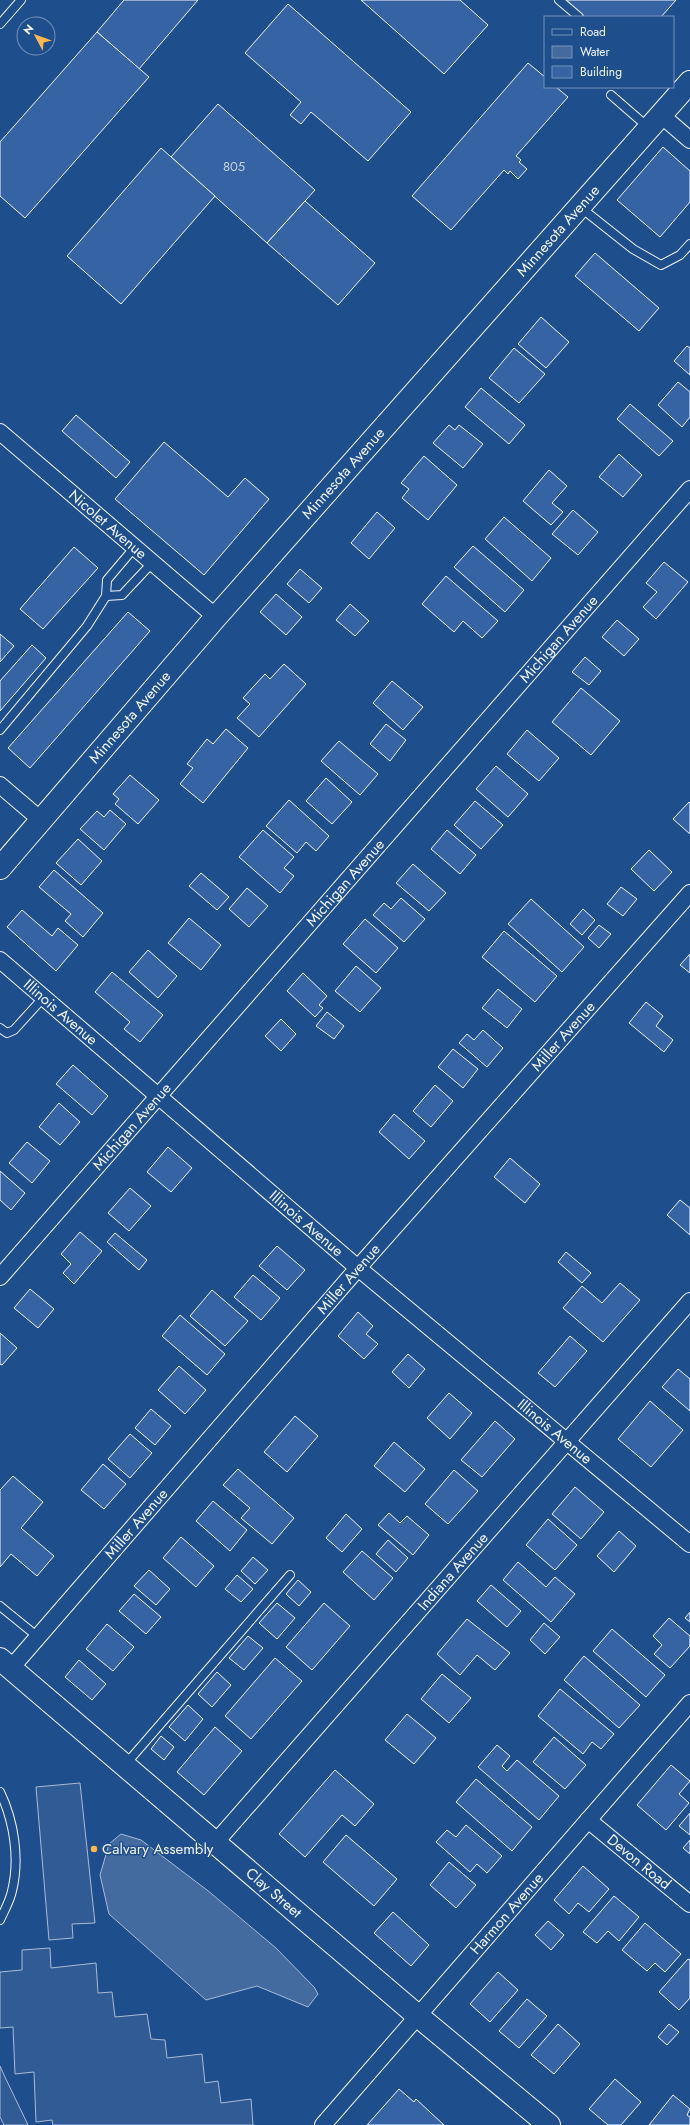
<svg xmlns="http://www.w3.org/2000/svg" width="690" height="2125" viewBox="0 0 690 2125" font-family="Jost,sans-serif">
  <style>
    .built { fill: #305b95; stroke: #a8bbd7 }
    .water { fill: #446ba0; stroke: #a8bbd7 }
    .building { fill: #3563a3; stroke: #f2f6ff }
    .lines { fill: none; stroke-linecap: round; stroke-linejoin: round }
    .lane-casing { stroke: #f2f6ff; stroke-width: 10 }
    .street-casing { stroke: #f2f6ff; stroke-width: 18 }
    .secondary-casing { stroke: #f2f6ff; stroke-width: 24 }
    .lane { stroke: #1f4e8c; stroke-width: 8 }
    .street { stroke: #1f4e8c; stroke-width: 16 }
    .secondary { stroke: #1f4e8c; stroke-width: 22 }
    .poi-dot { fill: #ffb74d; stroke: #1f4e8c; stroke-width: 1.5 }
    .labels { text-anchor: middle; stroke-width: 3; stroke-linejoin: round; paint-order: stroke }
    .number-label { font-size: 13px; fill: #c3d1e8 }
    .street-label { font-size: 15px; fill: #f2f6ff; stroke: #1f4e8c }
    .poi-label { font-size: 15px; fill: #f2f6ff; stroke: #1f4e8c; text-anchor: start }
  </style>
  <rect width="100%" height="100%" fill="#1f4e8c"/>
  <g class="built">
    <polygon points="80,1783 95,1923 72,1924 73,1938 49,1940 36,1787"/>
    <polygon points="50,1948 51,1968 96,1963 98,1993 112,1992 115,2017 147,2014 151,2039 165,2040 167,2058 202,2054 205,2083 218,2081 221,2103 251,2099 253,2125 53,2125 52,2120 36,2122 34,2072 15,2074 13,2027 0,2028 0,1972 22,1970 22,1950"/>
    <polygon points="0,2066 4,2075 28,2125 4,2125 0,2117"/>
  </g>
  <polygon class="water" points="121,1834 141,1840 207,1890 276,1948 314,1987 318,1994 308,2007 257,1986 206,2000 109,1914 100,1875 109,1844"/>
  <g class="building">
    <polygon points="124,0 198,0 139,69 97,32"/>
    <polygon points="361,0 460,0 488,25 444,74"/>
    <polygon points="566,0 676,0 661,17 585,17"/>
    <polygon points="288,4 411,112 368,161 311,112 301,124 290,115 301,102 245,53"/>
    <polygon points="97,32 149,77 25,218 0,196 0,142"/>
    <polygon points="528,63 545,77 545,87 556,87 568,97 516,156 521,160 519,162 527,169 518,179 510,171 508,174 504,170 451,230 412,196"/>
    <polygon points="218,104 315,190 267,243 171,157"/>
    <polygon points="663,147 690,171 690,202 660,237 617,200"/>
    <polygon points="161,148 215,196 121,304 67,256"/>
    <polygon points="305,201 375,263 338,305 267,243"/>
    <polygon points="595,253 659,308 639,331 575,276"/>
    <polygon points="541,317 569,342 546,368 518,344"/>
    <polygon points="687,346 690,348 690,375 674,361"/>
    <polygon points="514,348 545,374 519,403 489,378"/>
    <polygon points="678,382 690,392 690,417 682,427 658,405"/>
    <polygon points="481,388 525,425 509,444 465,407"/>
    <polygon points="630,404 673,441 659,456 617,419"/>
    <polygon points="76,415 130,462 116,478 62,431"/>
    <polygon points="449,425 455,430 459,425 483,444 463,468 433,443"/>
    <polygon points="164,442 228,497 245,478 269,499 204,575 115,499"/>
    <polygon points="619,454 642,475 623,497 599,477"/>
    <polygon points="424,456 457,485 428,520 402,498 409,489 401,483"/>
    <polygon points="549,470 567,486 552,503 563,512 551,525 523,501"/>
    <polygon points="573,510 598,532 578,555 552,534"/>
    <polygon points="377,512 395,528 369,559 351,543"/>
    <polygon points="504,517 551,558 532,581 485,539"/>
    <polygon points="473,546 524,590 505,612 454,567"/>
    <polygon points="74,547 98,568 43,629 20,609"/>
    <polygon points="664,562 688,582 656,619 643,607 657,592 646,583"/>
    <polygon points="300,569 322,588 309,603 287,584"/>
    <polygon points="446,576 498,621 482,638 463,621 454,632 422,604"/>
    <polygon points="276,594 302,617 286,635 260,612"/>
    <polygon points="350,604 369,621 355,636 336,620"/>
    <polygon points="128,612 150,631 30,768 8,748"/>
    <polygon points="617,620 639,639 624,656 602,637"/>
    <polygon points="0,634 14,646 0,662"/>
    <polygon points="32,645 46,658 0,711 0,681"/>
    <polygon points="585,657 601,671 589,685 572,672"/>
    <polygon points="284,664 306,684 259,737 237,718 250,704 243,698 265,674 270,679"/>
    <polygon points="392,681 423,707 403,730 373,703"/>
    <polygon points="581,688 620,721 591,755 552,722"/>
    <polygon points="386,724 406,740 390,761 370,744"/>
    <polygon points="226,729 248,748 203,803 180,784 193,768 187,764 207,739 213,744"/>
    <polygon points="527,730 559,758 539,781 507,754"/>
    <polygon points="339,741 378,774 360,795 321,761"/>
    <polygon points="496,766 528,794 508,817 476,789"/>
    <polygon points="130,775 159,800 138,824 115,804 119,799 113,794"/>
    <polygon points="326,778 352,802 332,824 306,801"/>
    <polygon points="289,800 329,836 316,851 306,842 297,853 266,826"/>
    <polygon points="475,801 503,825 481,849 454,825"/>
    <polygon points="689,802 690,803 690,834 673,819"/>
    <polygon points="110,810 126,824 104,850 80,829 97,811 104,817"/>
    <polygon points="263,830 294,857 284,868 294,876 280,893 239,857"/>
    <polygon points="447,830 476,855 460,874 431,849"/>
    <polygon points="78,839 102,861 81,885 56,863"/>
    <polygon points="649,850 672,872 654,891 631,869"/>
    <polygon points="413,864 446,893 429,911 396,883"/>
    <polygon points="54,870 103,913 83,937 65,921 71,914 39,887"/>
    <polygon points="201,873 229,897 217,910 189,886"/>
    <polygon points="621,887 637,899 623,916 607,904"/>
    <polygon points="247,888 268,906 249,927 229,909"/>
    <polygon points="401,898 425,919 404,942 373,915 384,903 391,909"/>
    <polygon points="531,899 584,947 562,972 508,924"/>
    <polygon points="583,909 595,920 582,935 570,924"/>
    <polygon points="22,910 52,936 58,928 78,945 56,971 7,927"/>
    <polygon points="189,918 221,945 201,970 168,943"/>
    <polygon points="365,919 398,948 376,973 343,944"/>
    <polygon points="599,925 611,934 599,948 588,938"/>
    <polygon points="504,931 557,976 535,1002 482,957"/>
    <polygon points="148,950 177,976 158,998 129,972"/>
    <polygon points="690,954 690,973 680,965"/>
    <polygon points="356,966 381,988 360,1012 335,991"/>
    <polygon points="112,972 163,1015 140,1042 124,1029 130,1022 95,992"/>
    <polygon points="303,973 327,996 319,1005 323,1008 315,1017 287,991"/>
    <polygon points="498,989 522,1009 507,1028 482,1008"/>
    <polygon points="646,1002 663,1016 656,1026 673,1040 664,1052 629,1023"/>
    <polygon points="327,1012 344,1026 334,1039 316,1026"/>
    <polygon points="281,1019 296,1034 281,1051 265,1036"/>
    <polygon points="483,1030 503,1048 487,1067 459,1043 467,1034 474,1040"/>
    <polygon points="453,1049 478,1069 463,1088 438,1067"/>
    <polygon points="73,1065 108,1096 92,1115 56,1084"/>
    <polygon points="435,1085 453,1101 431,1127 413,1111"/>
    <polygon points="59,1103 80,1122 60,1145 39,1127"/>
    <polygon points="394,1114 425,1141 409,1159 379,1132"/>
    <polygon points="27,1142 50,1161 32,1183 9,1163"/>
    <polygon points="168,1147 192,1168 171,1192 147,1172"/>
    <polygon points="510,1158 540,1184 525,1203 494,1177"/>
    <polygon points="0,1171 25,1193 11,1210 0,1200"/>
    <polygon points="130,1188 151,1206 129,1231 108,1213"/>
    <polygon points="680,1200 690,1208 690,1235 667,1215"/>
    <polygon points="80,1232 102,1251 74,1284 63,1273 71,1264 61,1254"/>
    <polygon points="115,1233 147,1260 139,1270 107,1242"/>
    <polygon points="277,1246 305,1270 287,1290 259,1266"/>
    <polygon points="566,1252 591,1273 582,1283 558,1262"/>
    <polygon points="253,1275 280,1298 261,1320 234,1297"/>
    <polygon points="620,1283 640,1300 603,1342 563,1308 582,1286 602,1303"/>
    <polygon points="30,1289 54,1309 38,1328 14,1308"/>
    <polygon points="212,1290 248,1321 225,1346 190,1316"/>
    <polygon points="358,1312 373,1326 366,1334 378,1344 364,1359 338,1336"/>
    <polygon points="180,1315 225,1354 207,1375 162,1336"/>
    <polygon points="0,1333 17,1348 2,1365 0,1364"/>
    <polygon points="570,1336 587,1351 555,1387 538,1373"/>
    <polygon points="408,1354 425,1369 409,1388 392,1372"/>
    <polygon points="179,1366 206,1390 185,1414 158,1390"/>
    <polygon points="678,1369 690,1379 690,1411 662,1387"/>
    <polygon points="449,1393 472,1413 450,1439 427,1418"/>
    <polygon points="650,1401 683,1430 651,1467 618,1439"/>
    <polygon points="151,1409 171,1426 155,1445 135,1428"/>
    <polygon points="295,1416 318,1436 287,1472 264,1452"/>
    <polygon points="495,1421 515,1439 482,1477 461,1460"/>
    <polygon points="130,1434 152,1453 130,1478 108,1459"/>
    <polygon points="394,1442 425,1469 405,1492 374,1466"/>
    <polygon points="103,1464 126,1484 104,1509 81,1490"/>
    <polygon points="238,1469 294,1518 272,1544 241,1518 250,1508 223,1485"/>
    <polygon points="454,1470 478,1491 448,1524 425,1504"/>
    <polygon points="13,1476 43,1502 21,1528 54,1556 37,1576 11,1554 0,1567 0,1490"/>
    <polygon points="575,1487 604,1512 581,1539 552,1514"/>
    <polygon points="213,1501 247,1530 230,1551 196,1521"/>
    <polygon points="389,1513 400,1523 407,1516 429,1535 413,1555 378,1525"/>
    <polygon points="346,1514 362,1529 342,1552 326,1538"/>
    <polygon points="548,1519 577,1545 555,1570 526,1545"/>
    <polygon points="619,1531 636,1546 614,1572 597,1556"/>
    <polygon points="181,1537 214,1566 196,1587 163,1558"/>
    <polygon points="388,1540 408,1558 396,1572 376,1554"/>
    <polygon points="362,1551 393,1578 374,1600 343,1572"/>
    <polygon points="253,1557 268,1570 255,1584 241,1571"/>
    <polygon points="518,1562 546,1587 555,1577 575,1594 551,1622 503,1580"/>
    <polygon points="149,1570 170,1589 156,1605 134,1586"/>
    <polygon points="237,1575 253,1589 241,1602 225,1589"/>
    <polygon points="298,1580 311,1592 299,1606 286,1594"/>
    <polygon points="491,1585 521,1611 507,1627 477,1601"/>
    <polygon points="134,1594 161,1617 146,1634 119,1611"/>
    <polygon points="277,1603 295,1618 277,1639 259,1623"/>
    <polygon points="324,1603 350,1626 312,1670 286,1647"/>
    <polygon points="690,1612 690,1622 685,1618"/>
    <polygon points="669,1618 690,1636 690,1646 670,1668 654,1654 662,1645 653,1636"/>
    <polygon points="467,1619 510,1653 495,1670 477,1655 460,1675 437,1654"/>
    <polygon points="544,1623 560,1637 545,1654 530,1640"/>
    <polygon points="107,1624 134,1647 113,1671 86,1649"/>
    <polygon points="612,1629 665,1675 646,1697 593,1651"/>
    <polygon points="248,1636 263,1648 244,1670 229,1658"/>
    <polygon points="584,1656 640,1705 619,1728 564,1680"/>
    <polygon points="275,1658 302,1681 251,1739 225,1716"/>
    <polygon points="79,1660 106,1684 92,1700 65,1677"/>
    <polygon points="217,1672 231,1685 212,1707 198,1694"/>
    <polygon points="442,1674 471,1698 449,1723 421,1699"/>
    <polygon points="560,1689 614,1734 601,1749 592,1742 583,1754 538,1716"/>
    <polygon points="188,1705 203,1719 185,1741 169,1727"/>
    <polygon points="407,1714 436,1738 414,1764 385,1740"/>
    <polygon points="215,1727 242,1751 204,1795 177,1772"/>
    <polygon points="161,1736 174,1747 164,1760 151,1749"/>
    <polygon points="554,1737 586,1765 565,1789 533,1762"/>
    <polygon points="497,1745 510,1756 502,1766 507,1771 517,1760 559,1796 539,1820 478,1767"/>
    <polygon points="671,1765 690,1781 679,1794 689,1803 666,1830 637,1805"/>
    <polygon points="335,1770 374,1804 355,1826 342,1815 305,1857 279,1834"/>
    <polygon points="476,1779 532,1827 512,1851 456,1802"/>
    <polygon points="690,1813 690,1835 679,1826"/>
    <polygon points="466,1825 502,1856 487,1873 477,1864 470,1872 436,1842 447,1830 456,1837"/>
    <polygon points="346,1835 397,1879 374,1906 323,1862"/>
    <polygon points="690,1840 690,1854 683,1848"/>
    <polygon points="449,1862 476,1885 456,1908 430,1885"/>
    <polygon points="583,1866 609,1889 589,1912 578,1903 569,1914 554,1900"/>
    <polygon points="614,1896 639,1917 619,1941 608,1931 597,1943 583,1932"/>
    <polygon points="393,1912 429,1945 411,1966 374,1933"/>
    <polygon points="548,1921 564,1935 551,1950 535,1935"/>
    <polygon points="645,1923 681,1954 665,1972 655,1963 647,1971 622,1950"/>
    <polygon points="688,1959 690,1960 690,1998 679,2010 659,1992"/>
    <polygon points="498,1972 518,1990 490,2022 470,2004"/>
    <polygon points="527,1999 547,2016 519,2048 499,2031"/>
    <polygon points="558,2024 580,2044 554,2074 531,2055"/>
    <polygon points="669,2024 679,2032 667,2045 658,2037"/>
    <polygon points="615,2079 641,2102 621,2125 608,2125 589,2109"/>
    <polygon points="399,2089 414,2102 416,2099 444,2125 367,2125"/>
    <polygon points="673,2095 690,2109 687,2115 690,2117 690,2125 649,2125"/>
  </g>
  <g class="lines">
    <defs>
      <g id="lane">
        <polyline points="559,0 579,17"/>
        <polyline points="0,24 21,0"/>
        <polyline points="611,95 649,128"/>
        <polyline points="580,207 633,249 661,265 680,255 690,244"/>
        <polyline points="106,596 122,595 152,563"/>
        <polyline points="0,730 87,626 106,596 107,580 134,548"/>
        <polyline points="0,1028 7,1033 14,1030 43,998"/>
        <polyline points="0,1606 38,1637"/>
        <polyline points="125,1765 290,1575"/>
        <path d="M0,1792C14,1821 20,1859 12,1891C10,1901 4,1911 0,1920"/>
      </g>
      <g id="street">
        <polyline points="661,115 690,140"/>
        <path id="s1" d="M0,432L216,617"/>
        <polyline points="0,785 41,820"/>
        <path id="s2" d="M0,960L358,1268L690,1544"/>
        <path id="s3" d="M0,1277L690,489"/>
        <path id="s4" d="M11,1668L358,1268L690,893"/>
        <path id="s5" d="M588,1820L690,1904"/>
        <path id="s6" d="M215,1843L690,1301"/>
        <path id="s7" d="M323,2125L690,1703"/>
      </g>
      <g id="secondary">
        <path id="s8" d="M0,868L216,617L690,82"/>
        <path id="s9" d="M0,1659L418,2016L549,2125"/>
      </g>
    </defs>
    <use href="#lane" class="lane-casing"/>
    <use href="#street" class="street-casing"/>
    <use href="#secondary" class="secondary-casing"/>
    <use href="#lane" class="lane"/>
    <use href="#street" class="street"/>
    <use href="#secondary" class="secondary"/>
  </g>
  <circle class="poi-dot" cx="94" cy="1849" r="4"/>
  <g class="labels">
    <g class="number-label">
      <text x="234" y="171">805</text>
    </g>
    <g class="street-label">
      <text dy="5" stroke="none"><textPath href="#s8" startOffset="847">Minnesota Avenue</textPath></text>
      <text dy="5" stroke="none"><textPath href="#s8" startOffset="523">Minnesota Avenue</textPath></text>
      <text dy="5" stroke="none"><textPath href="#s1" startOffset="142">Nicolet Avenue</textPath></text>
      <text dy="5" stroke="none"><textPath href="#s3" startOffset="848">Michigan Avenue</textPath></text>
      <text dy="5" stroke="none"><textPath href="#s8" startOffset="199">Minnesota Avenue</textPath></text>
      <text dy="5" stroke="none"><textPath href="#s3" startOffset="524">Michigan Avenue</textPath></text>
      <text dy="5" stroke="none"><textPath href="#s2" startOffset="80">Illinois Avenue</textPath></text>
      <text dy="5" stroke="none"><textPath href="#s4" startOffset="839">Miller Avenue</textPath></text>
      <text dy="5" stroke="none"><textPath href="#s3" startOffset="200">Michigan Avenue</textPath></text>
      <text dy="5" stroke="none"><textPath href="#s2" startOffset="404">Illinois Avenue</textPath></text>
      <text dy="5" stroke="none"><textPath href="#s4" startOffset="515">Miller Avenue</textPath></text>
      <text dy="5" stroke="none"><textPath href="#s2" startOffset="728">Illinois Avenue</textPath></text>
      <text dy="5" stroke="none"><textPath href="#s4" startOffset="191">Miller Avenue</textPath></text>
      <text dy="5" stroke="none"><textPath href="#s6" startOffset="361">Indiana Avenue</textPath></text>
      <text dy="5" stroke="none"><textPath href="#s5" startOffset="66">Devon Road</textPath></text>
      <text dy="5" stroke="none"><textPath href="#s9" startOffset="360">Clay Street</textPath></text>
      <text dy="5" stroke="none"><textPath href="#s7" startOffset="280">Harmon Avenue</textPath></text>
    </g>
    <g class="poi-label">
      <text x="102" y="1854">Calvary Assembly</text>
    </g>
  </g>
  <rect x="544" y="16" width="130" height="72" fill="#1f4e8c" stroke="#7391ba"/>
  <rect x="552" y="29" width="20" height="6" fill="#1f4e8c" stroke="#7391ba"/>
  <text x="580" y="36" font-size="12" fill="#f2f6ff">Road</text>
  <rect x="552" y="46" width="20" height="12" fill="#446ba0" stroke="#7391ba"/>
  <text x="580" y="56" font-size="12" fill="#f2f6ff">Water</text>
  <rect x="552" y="66" width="20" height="12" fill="#3563a3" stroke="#7391ba"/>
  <text x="580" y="76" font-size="12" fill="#f2f6ff">Building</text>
  <g transform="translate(36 36) rotate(311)"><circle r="19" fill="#1f4e8c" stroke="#7391ba"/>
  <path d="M0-3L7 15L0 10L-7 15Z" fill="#ffb74d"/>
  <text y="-6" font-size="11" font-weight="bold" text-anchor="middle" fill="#f2f6ff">N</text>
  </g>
</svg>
